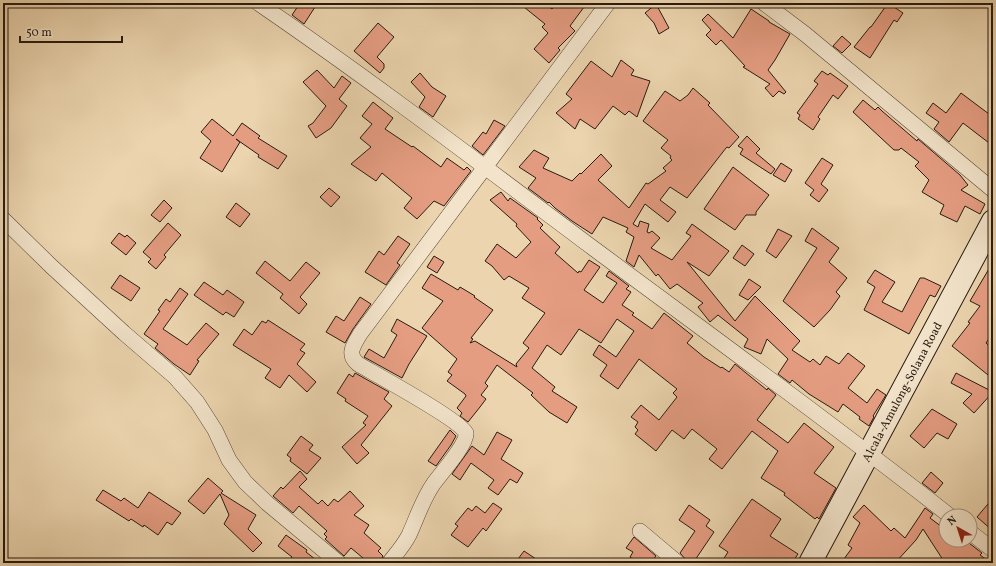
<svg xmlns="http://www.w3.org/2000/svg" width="996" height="566" viewBox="0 0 996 566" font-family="Vollkorn,serif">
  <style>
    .building { fill: #e59d82; stroke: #281b11 }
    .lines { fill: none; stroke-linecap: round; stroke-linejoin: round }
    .street-casing { stroke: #594938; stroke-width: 16 }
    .secondary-casing { stroke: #281b11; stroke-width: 24 }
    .street { stroke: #f2e3ca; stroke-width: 15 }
    .secondary { stroke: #f2e3ca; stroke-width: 22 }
    .labels { text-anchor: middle; stroke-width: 3; stroke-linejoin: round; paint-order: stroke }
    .street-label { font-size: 12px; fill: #281b11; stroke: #f2e3ca }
  </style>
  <rect width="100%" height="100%" fill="#ebd4ae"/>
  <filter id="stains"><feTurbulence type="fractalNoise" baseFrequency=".005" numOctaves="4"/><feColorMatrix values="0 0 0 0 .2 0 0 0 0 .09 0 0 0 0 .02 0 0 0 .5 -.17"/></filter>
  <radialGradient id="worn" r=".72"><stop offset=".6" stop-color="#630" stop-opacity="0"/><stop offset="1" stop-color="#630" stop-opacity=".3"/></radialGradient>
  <g class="building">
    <polygon points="300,3 309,3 315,7 304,24 292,15"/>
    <polygon points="519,3 544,3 552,9 557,3 587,3 570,26 575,31 558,48 560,50 549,63 534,49 548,33 542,27 545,24"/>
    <polygon points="888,3 903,13 897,22 894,20 870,58 854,47 870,27 871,27"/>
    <polygon points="656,4 669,28 659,34 654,23 645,13"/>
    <polygon points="751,9 769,21 769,22 790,34 775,60 768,70 786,92 784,94 779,91 773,97 765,88 770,84 743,67 745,66 721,40 716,45 706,35 711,30 702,20 708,14 733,38"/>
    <polygon points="378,23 394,37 377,57 384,64 384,68 380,73 354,51"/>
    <polygon points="842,36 851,44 842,53 833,46"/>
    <polygon points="621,60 634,70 631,75 650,81 637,117 629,111 625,115 613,106 595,129 580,119 575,129 556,113 572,99 566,94 591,61 612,77"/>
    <polygon points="317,70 334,88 342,76 351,83 339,99 347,106 331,128 316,138 308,126 313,123 326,106 303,82"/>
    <polygon points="822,71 828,75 830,73 848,86 838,99 833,95 818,117 820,119 813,130 798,119 800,115 797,113 818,84 814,81"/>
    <polygon points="420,73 432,87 446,96 433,117 419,107 425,97 411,82"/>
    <polygon points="693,88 710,103 708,105 739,137 729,148 727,147 726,148 687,198 670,187 660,200 676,212 668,222 645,204 633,224 638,227 640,221 649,224 647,232 649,233 652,231 660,238 651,248 672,260 691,236 686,233 692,224 729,251 709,276 687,262 735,321 755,296 800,341 792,350 810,362 813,359 820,365 826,356 839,364 848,353 865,366 848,388 867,403 877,389 886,395 873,416 874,417 869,426 859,419 860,417 843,404 838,412 809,394 792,380 790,383 778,374 788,359 767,339 761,354 744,347 748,339 718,315 710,322 698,307 703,303 677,284 670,289 658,274 656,276 639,255 634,267 626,261 634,237 626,232 628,228 603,217 592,234 572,221 555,208 549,202 548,203 528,188 536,178 519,167 534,150 549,158 543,168 572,181 580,173 581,174 601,154 612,166 598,180 629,208 646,183 648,184 666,171 663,168 672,160 670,158 671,156 661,148 668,140 643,121 665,91 680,101 688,95"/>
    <polygon points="961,93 993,117 993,146 963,123 949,142 934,129 939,122 926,113 933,103 946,113"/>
    <polygon points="863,100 875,110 878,107 882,111 917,141 918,139 960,175 968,185 961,190 985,204 980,214 965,206 957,222 940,214 944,205 922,192 929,180 915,166 919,162 901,148 899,150 894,150 853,112"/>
    <polygon points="373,102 393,118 385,129 412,147 413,146 441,167 447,158 464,170 467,167 471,171 444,206 434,201 417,219 404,208 412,198 382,173 376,181 351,164 371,147 360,138 372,124 362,116"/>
    <polygon points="212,119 233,136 242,123 260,136 258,138 287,156 278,169 258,157 259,155 236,139 240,142 222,172 200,158 211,141 201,132"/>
    <polygon points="494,120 505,126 483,155 472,146 483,132 486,134"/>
    <polygon points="747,136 760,149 756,153 775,169 771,174 740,154 743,149 738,146"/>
    <polygon points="822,158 833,165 821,184 828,190 819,202 810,195 814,190 805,183"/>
    <polygon points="781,163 792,170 785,182 773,175"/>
    <polygon points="733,167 769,195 756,212 756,215 746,215 735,230 704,209"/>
    <polygon points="329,188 340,197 331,207 320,197"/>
    <polygon points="501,192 508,201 510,198 538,218 537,219 543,225 540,228 560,247 555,253 578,273 579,271 581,272 589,260 600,267 584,290 603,303 617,283 606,276 609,271 629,286 626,289 631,292 622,305 634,313 632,315 652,329 664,313 693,336 687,343 704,357 721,368 722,367 729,372 735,364 767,390 768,388 776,395 757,420 788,443 804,423 834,447 814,473 836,488 819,519 817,517 815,519 784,495 785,493 761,478 778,451 752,431 722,469 709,459 717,449 692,429 684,439 672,430 656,451 635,434 638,430 635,427 638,422 631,417 641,405 659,420 677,397 673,393 677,389 639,359 618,389 600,376 607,365 593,355 599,345 616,357 634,331 617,319 601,343 579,329 561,355 547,345 532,368 555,387 552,391 577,407 567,423 549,412 531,395 533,393 497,365 485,383 488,386 481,395 486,399 480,407 468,422 460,416 462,413 457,408 466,396 465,394 447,381 452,375 448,372 457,359 422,328 443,301 422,288 431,274 458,290 460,287 475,296 474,297 493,310 471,338 473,339 470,343 475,341 517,367 516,364 529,348 523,343 545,313 522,298 529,288 509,276 504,280 492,266 485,261 497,244 516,258 531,242 516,226 517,224 490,200"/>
    <polygon points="164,200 172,208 160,222 151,215"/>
    <polygon points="236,203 250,214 240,227 226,217"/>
    <polygon points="168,223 181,235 164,255 166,257 156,269 148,262 151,259 143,252"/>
    <polygon points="812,228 839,248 829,262 847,278 836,292 840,296 830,310 814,327 783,301 817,248 805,241"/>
    <polygon points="778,229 792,236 776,258 766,251"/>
    <polygon points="119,233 125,237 127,235 136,243 126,255 111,243"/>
    <polygon points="398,236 410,244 397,263 400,265 386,285 365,272 379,251 384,255"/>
    <polygon points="742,245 754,254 745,266 733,258"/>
    <polygon points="434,256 444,262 437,273 427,267"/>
    <polygon points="265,261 290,281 306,262 320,273 300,297 307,304 299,314 280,298 283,294 256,273"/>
    <polygon points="993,262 993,333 986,343 993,349 993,379 952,346 970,323 968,322 980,306 970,301"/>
    <polygon points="875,270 895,282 882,302 902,312 920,278 924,278 941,286 935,297 930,295 909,334 864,310 875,287 867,282"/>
    <polygon points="120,275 140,288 131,301 111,288"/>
    <polygon points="749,279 761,287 748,300 739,295"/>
    <polygon points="204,282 223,295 227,290 244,302 234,317 226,312 223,315 194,295"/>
    <polygon points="180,288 188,294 163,329 187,345 206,323 219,334 197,360 199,361 190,375 174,364 155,348 158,344 144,334 160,311 158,310 166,299 170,302"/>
    <polygon points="360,297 371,304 353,329 345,343 326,332 336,316 344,321"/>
    <polygon points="397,319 427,336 409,364 402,378 364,357 369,349 384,358 397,335 391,331"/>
    <polygon points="268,320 305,344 300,350 305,353 297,364 316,382 307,392 289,375 280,388 265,378 271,369 233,345 244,329 252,335 262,321 266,323"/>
    <polygon points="355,373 389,392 384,399 392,406 361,445 369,453 357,464 342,447 366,425 363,423 368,416 345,401 346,399 337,393 349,374 353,377"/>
    <polygon points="956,373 993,392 974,413 963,403 972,394 951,383"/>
    <polygon points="932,409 957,424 948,439 937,433 924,448 910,436"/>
    <polygon points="450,430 456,436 451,445 436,466 428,461"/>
    <polygon points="497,432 512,440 501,459 523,473 517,483 510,479 498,495 488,488 494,480 471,463 460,480 452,474 472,446 484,455"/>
    <polygon points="301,436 313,445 309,450 321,458 307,474 290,461 291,458 287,455"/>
    <polygon points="300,471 307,479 299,487 318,504 322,500 328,506 334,499 338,502 350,491 364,506 354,515 369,525 364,533 381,548 378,551 383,556 380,563 369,563 351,548 344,556 325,539 327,537 324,534 327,531 299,506 293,513 273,496 281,487 283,489"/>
    <polygon points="931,472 943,483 935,493 922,483"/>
    <polygon points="208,478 223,491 221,493 256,515 248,529 262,543 253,552 224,524 229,515 220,494 204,514 188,501"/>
    <polygon points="103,490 121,501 124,498 138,508 149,492 181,513 172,525 167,522 158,535 144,525 143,527 131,519 129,521 96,500"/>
    <polygon points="993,498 993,531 977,517"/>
    <polygon points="752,499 781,519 770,536 798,554 792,563 721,563 728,552 719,546"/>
    <polygon points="493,503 502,509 486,531 483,528 468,547 451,535 458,526 455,524 468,508 472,511 476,506 485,513"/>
    <polygon points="689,505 710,520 706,526 714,532 693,563 687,563 686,560 680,553 695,531 679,520"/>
    <polygon points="864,505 891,531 894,528 905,538 925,508 933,514 930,518 946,530 946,540 965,540 982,553 980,555 991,563 945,563 923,529 916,540 895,563 841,563 852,548 848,545 860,523 853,517"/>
    <polygon points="286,535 307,550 306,552 320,563 287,563 292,557 278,546"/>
    <polygon points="634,537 656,556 651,563 638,563 630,557 633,552 626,548"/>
    <polygon points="524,551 542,563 515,563"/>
  </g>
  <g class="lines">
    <defs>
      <g id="street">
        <path d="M258,3C372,81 482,165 593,248C713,337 833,424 950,516"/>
        <polyline points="764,3 805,34 993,190"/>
        <polyline points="3,219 51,266 124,333 175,377 197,402 215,430 229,460 245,482 267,503 339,563"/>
        <polyline points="640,531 678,563"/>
        <polyline points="970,532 993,550"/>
        <path d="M389,563C396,554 404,545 409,535C417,518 422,500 434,483C440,475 469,441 466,433C460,420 375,374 358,364C346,354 354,345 360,334L608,3"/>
      </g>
      <polyline id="secondary" points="810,563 993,221"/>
    </defs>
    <use href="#street" class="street-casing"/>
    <use href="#secondary" class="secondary-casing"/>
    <use href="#street" class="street"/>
    <use href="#secondary" class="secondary"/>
  </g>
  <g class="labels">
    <g class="street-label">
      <text transform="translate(902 392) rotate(-62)" y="4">Alcala-Amulong-Solana Road</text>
    </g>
  </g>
  <rect width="996" height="566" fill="none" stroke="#ebd4ae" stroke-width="16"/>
  <rect x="4" y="4" width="988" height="558" fill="none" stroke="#281b11" stroke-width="2"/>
  <rect x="8" y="8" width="980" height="550" fill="none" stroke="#281b11"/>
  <g transform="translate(958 528) rotate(321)"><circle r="19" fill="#f2e3ca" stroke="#a19380"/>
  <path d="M0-3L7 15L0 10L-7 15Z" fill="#8f2418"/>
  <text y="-6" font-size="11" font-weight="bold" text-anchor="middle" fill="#281b11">N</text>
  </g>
  <path d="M20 36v6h102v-6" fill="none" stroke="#281b11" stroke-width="2"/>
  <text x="26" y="36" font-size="12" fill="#281b11" stroke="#f2e3ca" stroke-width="3" paint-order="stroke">50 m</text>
  <rect width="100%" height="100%" filter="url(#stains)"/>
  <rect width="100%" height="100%" fill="url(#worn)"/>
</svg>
